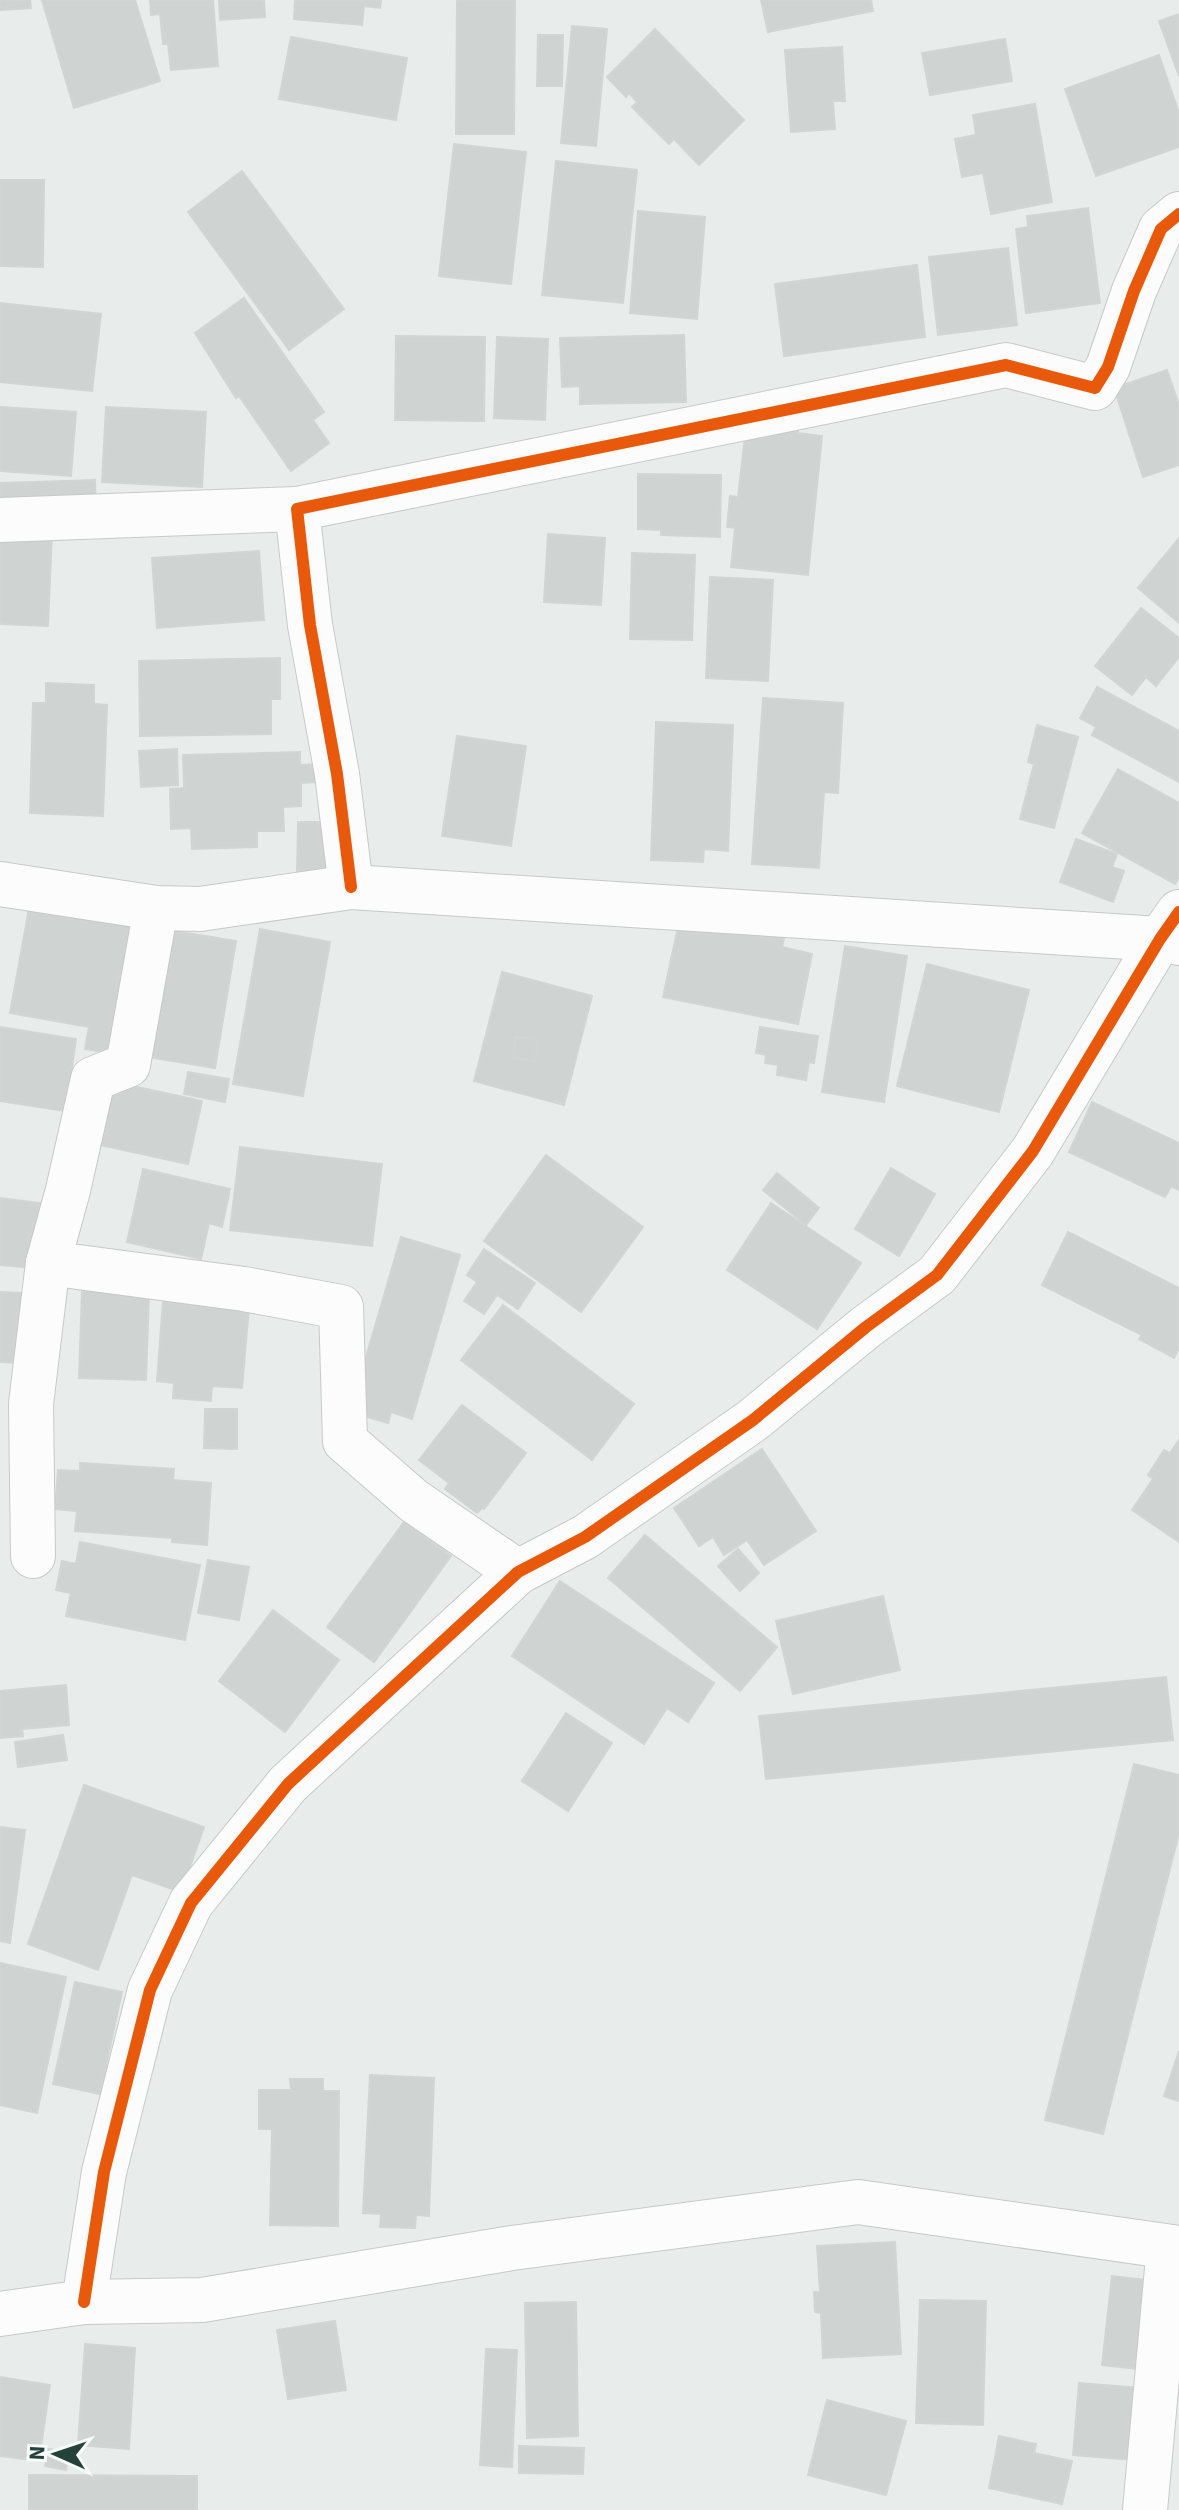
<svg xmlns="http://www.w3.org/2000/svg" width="1179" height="2510" viewBox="0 0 1179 2510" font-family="'Source Sans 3',sans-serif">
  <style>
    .building { fill: #cfd4d2; stroke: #d1d6d4; stroke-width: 2; fill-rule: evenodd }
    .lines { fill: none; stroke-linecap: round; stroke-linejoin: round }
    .street-casing { stroke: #c5cac8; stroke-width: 46 }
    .street { stroke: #fcfcfc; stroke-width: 44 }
    .cycleway-casing { stroke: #f7fbf9; stroke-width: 17 }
    .cycleway { stroke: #e8590c; stroke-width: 12 }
  </style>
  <rect width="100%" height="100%" fill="#e8edeb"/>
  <g class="building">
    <polygon points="0,0 30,0 31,8 1,10"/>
    <polygon points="42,0 135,0 160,81 74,108"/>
    <polygon points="150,0 213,0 218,66 171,70 168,44 163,44 160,14 151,15"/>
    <polygon points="219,0 264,0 265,17 220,20"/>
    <polygon points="295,0 381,0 380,8 364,6 362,25 294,19"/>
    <polygon points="457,0 515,0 514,134 456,134"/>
    <polygon points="761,0 871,0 873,11 768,32"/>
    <polygon points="1179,14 1179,76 1159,21"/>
    <polygon points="572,26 607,29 596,146 561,143"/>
    <polygon points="655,29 744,120 699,165 674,139 669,144 632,107 637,102 629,93 626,97 607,77"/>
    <polygon points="538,35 563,35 562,86 537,86"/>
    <polygon points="291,37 407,58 396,120 279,99"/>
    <polygon points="1005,39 1012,81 930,95 922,53"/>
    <polygon points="842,47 845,101 833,101 835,129 791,132 785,50"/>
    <polygon points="1159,55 1179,113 1179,147 1096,176 1065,89"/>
    <polygon points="1035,104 1052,202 991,214 983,173 962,177 955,139 976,135 973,115"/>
    <polygon points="454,144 526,152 511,284 439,276"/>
    <polygon points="556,161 637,170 623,303 542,295"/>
    <polygon points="242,171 344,309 289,350 188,212"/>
    <polygon points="0,180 44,180 43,267 0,266"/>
    <polygon points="1088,208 1100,303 1026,313 1016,229 1028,227 1027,216"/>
    <polygon points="638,211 705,217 697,319 630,313"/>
    <polygon points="1008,248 1017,325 938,335 929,257"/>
    <polygon points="917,265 925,337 784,356 775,284"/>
    <polygon points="244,298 324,412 313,420 329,443 291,471 239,396 236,398 195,333"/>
    <polygon points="0,303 101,314 92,391 0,382"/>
    <polygon points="684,335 686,402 580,404 580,386 562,387 560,338"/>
    <polygon points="396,336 485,337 484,421 395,420"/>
    <polygon points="497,337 548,339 545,420 494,418"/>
    <polygon points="1167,370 1179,405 1179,465 1143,477 1114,388"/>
    <polygon points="0,407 76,412 71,476 0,471"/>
    <polygon points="106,407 206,412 202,487 102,482"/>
    <polygon points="746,428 798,428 798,433 822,436 808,575 731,567 735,528 727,527 730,496 738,497"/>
    <polygon points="638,474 721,475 720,537 661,535 661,530 638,529"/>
    <polygon points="95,480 96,511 0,514 0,483"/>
    <polygon points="0,530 52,533 48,626 0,624"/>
    <polygon points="548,534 605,538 601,605 544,602"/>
    <polygon points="1179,538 1179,623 1138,588"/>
    <polygon points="259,551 264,620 157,628 152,558"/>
    <polygon points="632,553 695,555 692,640 630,639"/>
    <polygon points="710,577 773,580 768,681 706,678"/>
    <polygon points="1141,608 1179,638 1179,657 1156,686 1146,677 1132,695 1095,666"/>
    <polygon points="280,658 280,699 271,699 271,734 140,736 139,661"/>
    <polygon points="46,683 94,685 94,704 107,705 103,816 30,813 33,703 46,703"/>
    <polygon points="1097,687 1179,731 1179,782 1092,735 1096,727 1080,718"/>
    <polygon points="763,698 843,703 838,793 824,792 819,868 752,864"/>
    <polygon points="656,722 733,725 728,851 704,849 703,862 651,860"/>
    <polygon points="1037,725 1078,737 1054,828 1020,819 1034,764 1028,762"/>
    <polygon points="457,736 526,746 511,846 442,836"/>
    <polygon points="177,749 178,785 141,787 139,751"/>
    <polygon points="300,752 300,765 317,764 317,782 301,783 301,806 283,807 284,831 257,831 257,847 192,849 191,828 171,829 170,789 184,788 183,755"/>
    <polygon points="1118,769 1179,803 1179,877 1175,884 1082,833"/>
    <polygon points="298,822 334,822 333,872 297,871"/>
    <polygon points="1076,839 1117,854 1112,867 1124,871 1113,902 1060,882"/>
    <polygon points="30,903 144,924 121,1055 85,1049 89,1027 10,1013"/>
    <polygon points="717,924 784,938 782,947 812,954 798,1024 663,997 678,927 715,934"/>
    <polygon points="163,929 236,941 215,1068 142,1056"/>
    <polygon points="260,929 330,942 303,1096 233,1084"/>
    <polygon points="845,946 907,956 884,1102 822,1092"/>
    <polygon points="927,964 1029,990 999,1112 897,1086"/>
    <path d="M502,972L592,996L564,1105L474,1081ZM516,1037L538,1040L535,1061L513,1058Z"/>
    <polygon points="0,1027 76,1039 66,1111 0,1101"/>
    <polygon points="760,1027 818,1036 814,1063 809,1062 806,1080 777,1075 778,1065 765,1063 766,1055 756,1053"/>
    <polygon points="516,1037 538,1040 535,1061 513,1058"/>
    <polygon points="188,1072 229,1079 225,1102 184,1094"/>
    <polygon points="110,1081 202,1101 188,1164 96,1144"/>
    <polygon points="1092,1102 1179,1143 1179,1190 1171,1186 1165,1197 1069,1152"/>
    <polygon points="240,1147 382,1164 372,1246 230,1230"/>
    <polygon points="546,1155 643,1227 581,1312 484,1241"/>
    <polygon points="891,1168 935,1194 899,1256 855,1229"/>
    <polygon points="143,1169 230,1189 222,1227 209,1223 201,1259 127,1242"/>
    <polygon points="777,1173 819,1208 806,1225 763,1190"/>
    <polygon points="0,1198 40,1203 33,1268 0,1265"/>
    <polygon points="771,1203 861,1263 817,1329 727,1270"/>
    <polygon points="1068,1232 1179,1288 1179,1348 1174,1358 1139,1339 1142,1335 1042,1285"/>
    <polygon points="401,1237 460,1255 412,1419 391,1412 388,1423 350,1412"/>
    <polygon points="484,1249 535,1283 518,1309 497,1295 484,1314 464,1301 477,1282 467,1275"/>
    <polygon points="82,1290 149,1293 146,1380 79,1378"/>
    <polygon points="0,1292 24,1293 19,1363 0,1362"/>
    <polygon points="163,1301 249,1308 242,1388 212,1386 211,1401 173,1398 174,1383 157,1381"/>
    <polygon points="503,1305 634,1404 592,1460 461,1360"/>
    <polygon points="462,1405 526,1453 484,1509 482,1508 477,1513 445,1489 449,1483 419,1460"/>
    <polygon points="205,1409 237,1409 237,1449 204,1448"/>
    <polygon points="1179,1440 1179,1542 1132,1510 1153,1479 1148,1475 1164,1450 1170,1453"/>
    <polygon points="762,1449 816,1531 764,1565 747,1540 724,1555 713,1537 699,1546 674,1508"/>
    <polygon points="80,1463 174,1469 173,1480 211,1483 207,1545 172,1542 172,1538 75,1531 77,1511 55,1509 58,1470 80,1471"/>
    <polygon points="404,1522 451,1556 374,1662 327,1627"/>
    <polygon points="645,1535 777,1647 740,1691 608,1578"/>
    <polygon points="80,1542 200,1565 185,1640 66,1616 71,1593 56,1590 62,1561 76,1564"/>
    <polygon points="738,1549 759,1573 740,1591 718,1566"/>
    <polygon points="208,1560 249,1567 239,1620 198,1613"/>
    <polygon points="560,1581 714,1683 688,1722 667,1708 644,1744 512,1656"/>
    <polygon points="883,1596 900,1670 793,1694 776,1621"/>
    <polygon points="273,1610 339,1660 285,1732 219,1681"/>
    <polygon points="1166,1677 1173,1740 766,1779 759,1716"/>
    <polygon points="66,1685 69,1725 22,1729 23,1736 0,1738 0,1691"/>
    <polygon points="566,1713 612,1743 568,1811 522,1781"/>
    <polygon points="63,1735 67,1760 18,1767 15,1742"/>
    <polygon points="1134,1764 1179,1775 1179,1833 1103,2134 1045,2120"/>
    <polygon points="84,1785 204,1827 181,1892 132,1875 98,1970 28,1944"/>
    <polygon points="0,1827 25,1830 10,1943 0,1941"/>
    <polygon points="0,1963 66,1977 37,2113 0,2105"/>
    <polygon points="75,1982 122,1992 100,2094 53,2084"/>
    <polygon points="1179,2051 1179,2101 1164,2096"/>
    <polygon points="370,2075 434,2078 429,2216 416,2215 415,2228 380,2227 381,2214 363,2213"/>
    <polygon points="290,2079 323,2079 323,2091 339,2091 338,2226 270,2225 272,2129 259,2129 259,2090 291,2090"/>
    <polygon points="895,2242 901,2354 823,2358 821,2313 815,2312 814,2292 820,2292 817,2246"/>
    <polygon points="1112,2276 1179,2284 1175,2373 1102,2365"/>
    <polygon points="920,2300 986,2301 983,2425 916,2423"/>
    <polygon points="576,2302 578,2436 527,2438 525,2303"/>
    <polygon points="335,2321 346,2390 288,2399 277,2330"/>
    <polygon points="85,2344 135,2348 129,2449 78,2445"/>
    <polygon points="486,2349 517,2350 512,2467 480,2465"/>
    <polygon points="0,2377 50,2385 39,2461 0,2456"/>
    <polygon points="1079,2383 1165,2390 1159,2462 1073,2455"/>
    <polygon points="827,2400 906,2421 886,2495 808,2475"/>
    <polygon points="999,2436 1036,2444 1034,2453 1072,2461 1062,2504 989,2488"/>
    <polygon points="519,2446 584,2448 583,2474 519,2473"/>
    <polygon points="48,2449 69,2452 66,2470 45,2466"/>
    <polygon points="29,2475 197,2476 197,2510 29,2510"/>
  </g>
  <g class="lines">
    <defs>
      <g id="street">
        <polyline points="0,520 297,509"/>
        <polyline points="0,884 156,908 200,909 351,887 1160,939 1179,943"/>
        <polyline points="351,887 337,774 310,625 297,509 1006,365 1095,388 1108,367 1134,291 1161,229 1179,214"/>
        <polyline points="48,1263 244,1289 341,1307 345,1441 414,1501 518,1572"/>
        <polyline points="33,1556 31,1404 48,1263 68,1190 93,1079 128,1065 156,908"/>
        <polyline points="84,2302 104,2172 150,1990 191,1903 288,1784 518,1572 585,1537 753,1420 866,1327 937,1275 1033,1151 1160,939 1179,912"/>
        <polyline points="0,2314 84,2302 202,2300 512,2248 858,2202 1179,2248"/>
        <polyline points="1145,2510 1169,2247"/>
      </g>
    </defs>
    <use href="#street" class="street-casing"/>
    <use href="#street" class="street"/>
    <defs>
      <g id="cycleway">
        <polyline points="351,887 337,774 310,625 297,509 1006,365 1095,388 1108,367 1134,291 1161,229 1179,214"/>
        <polyline points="84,2302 104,2172 150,1990 191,1903 288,1784 518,1572 585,1537 753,1420 866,1327 937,1275 1033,1151 1160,939 1179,912"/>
      </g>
    </defs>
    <use href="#cycleway" class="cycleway-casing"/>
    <use href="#cycleway" class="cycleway"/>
  </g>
  <g transform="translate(56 2454) rotate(273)" stroke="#f7fbf9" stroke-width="6" paint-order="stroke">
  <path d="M0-6L14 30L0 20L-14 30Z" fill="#24423a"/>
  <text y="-12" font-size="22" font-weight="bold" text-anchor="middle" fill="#24423a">N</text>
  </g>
</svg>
